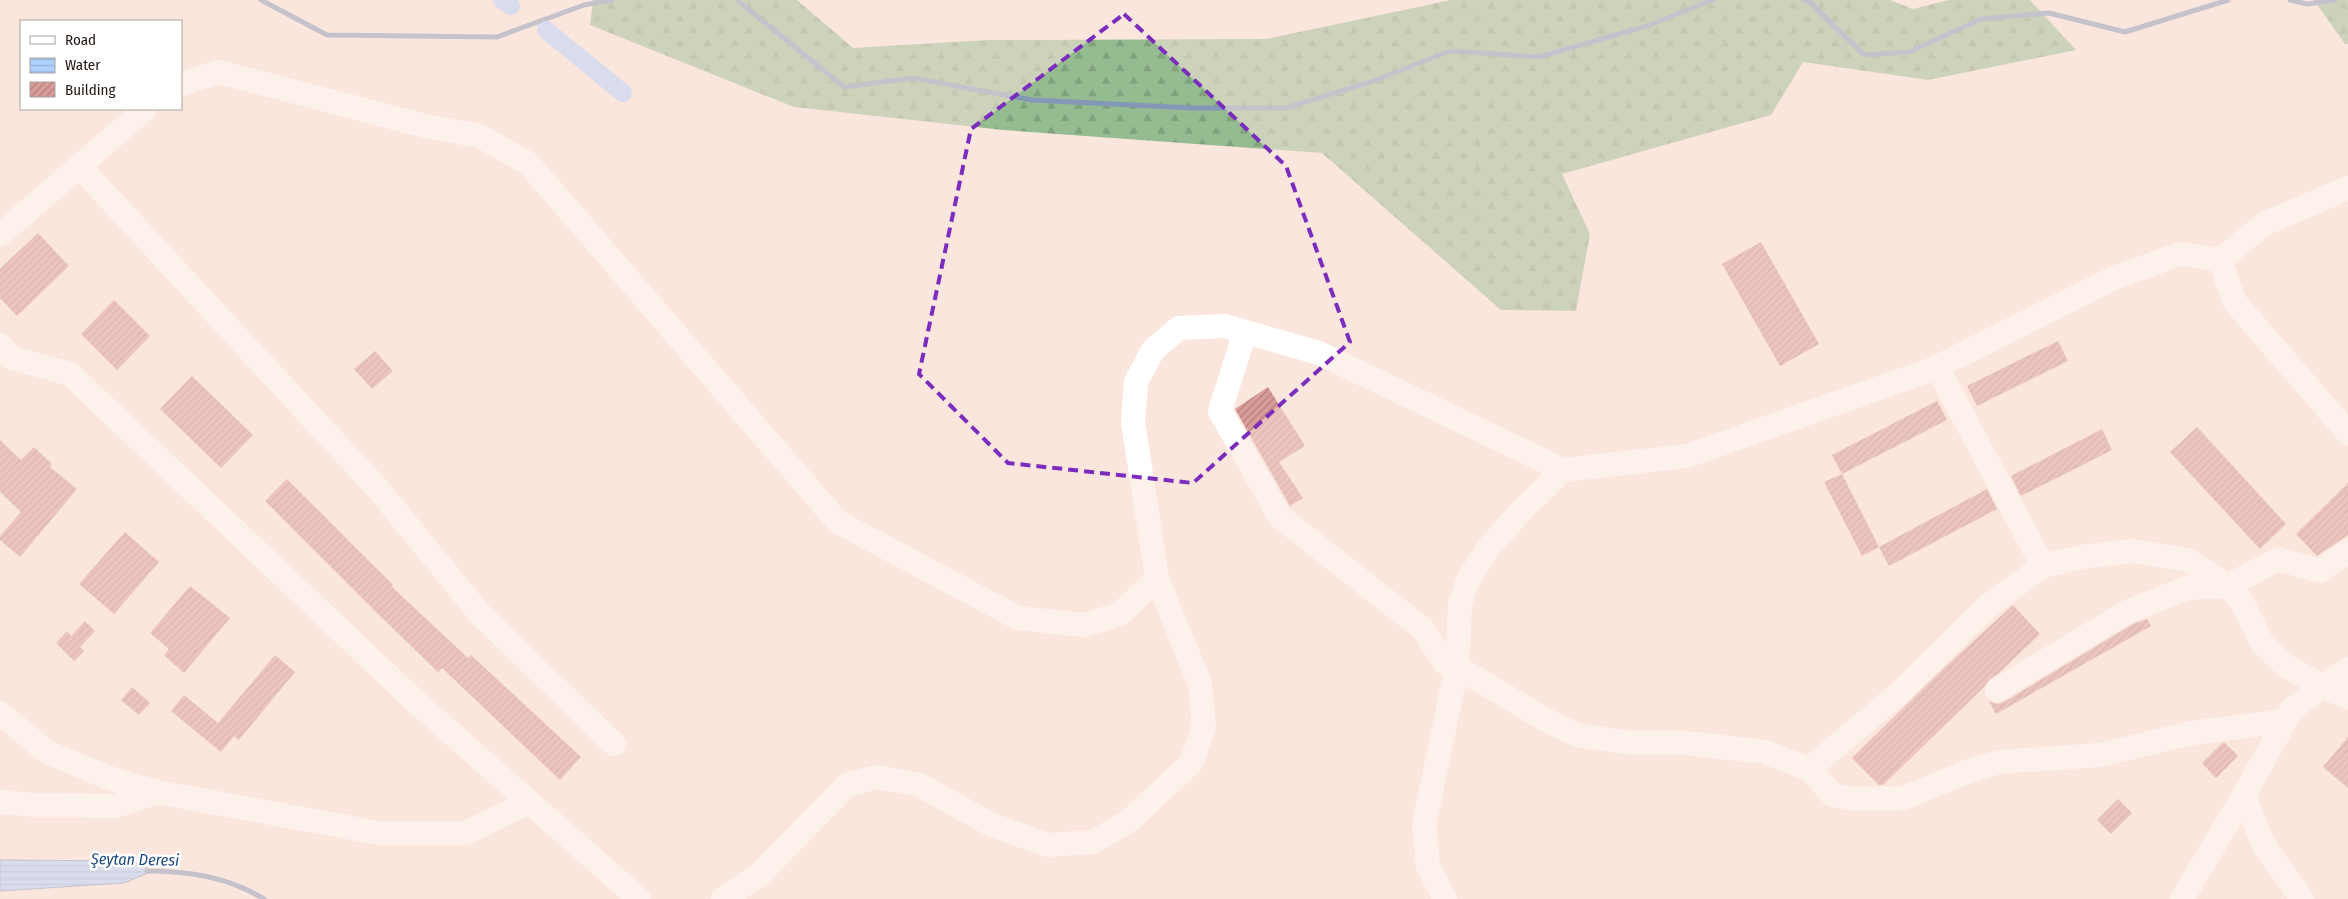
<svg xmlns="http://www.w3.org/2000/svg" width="2348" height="899" viewBox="0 0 2348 899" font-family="'Fira Sans Condensed',sans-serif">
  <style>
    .forest { fill: url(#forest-firs) }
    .water { fill: url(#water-rules); stroke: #8398b7 }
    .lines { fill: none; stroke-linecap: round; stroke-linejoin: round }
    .stream { stroke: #8398b7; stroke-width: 5 }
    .canal { stroke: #add0fe; stroke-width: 18 }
    .building { fill: url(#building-hatch) }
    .minor { stroke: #fff; stroke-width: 24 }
    .marked { fill: none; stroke: #7b2cbf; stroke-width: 4; stroke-dasharray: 10 6; stroke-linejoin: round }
    .labels { text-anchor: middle; stroke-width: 5; stroke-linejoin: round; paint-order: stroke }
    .water-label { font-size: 16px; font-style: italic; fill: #1c4980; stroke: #fff }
  </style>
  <defs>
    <pattern id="forest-firs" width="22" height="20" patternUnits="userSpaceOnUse" patternTransform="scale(1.25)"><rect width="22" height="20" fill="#95bc90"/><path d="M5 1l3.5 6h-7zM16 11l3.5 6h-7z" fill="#80a17b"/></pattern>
    <pattern id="water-rules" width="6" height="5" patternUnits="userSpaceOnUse" patternTransform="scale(1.25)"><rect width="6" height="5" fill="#add0fe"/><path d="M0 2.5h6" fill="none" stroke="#95b2d9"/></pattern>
    <pattern id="building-hatch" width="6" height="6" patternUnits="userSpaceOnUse" patternTransform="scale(1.25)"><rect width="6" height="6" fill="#da9c99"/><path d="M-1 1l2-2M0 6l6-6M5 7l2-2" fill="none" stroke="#b07e7b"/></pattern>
  </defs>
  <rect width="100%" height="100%" fill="#fbe6dd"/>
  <g class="forest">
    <polygon points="593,0 797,0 853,48 987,40 1266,39 1451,0 1890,0 1913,9 1949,0 2030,0 2076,50 1928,80 1803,62 1771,115 1562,174 1590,234 1576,311 1501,310 1322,153 1003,130 794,107 590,25"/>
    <polygon points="2314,0 2348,0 2348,44 2345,44"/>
  </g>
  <polygon class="water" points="0,860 130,861 153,871 124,883 0,891"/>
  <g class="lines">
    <g class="stream">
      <polyline points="261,0 327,35 497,37 584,5 611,0"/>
      <polyline points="737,0 844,87 913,78 1032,100 1193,108 1286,108 1376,80 1450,51 1539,57 1650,25 1712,0"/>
      <polyline points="1804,0 1811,3 1864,55 1909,52 1981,19 2049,13 2125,32 2228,0"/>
      <polyline points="2290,0 2307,4 2335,0"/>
      <path d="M147,871C189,871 228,877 264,899"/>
    </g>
    <g class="canal">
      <polyline points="502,0 511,6"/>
      <polyline points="546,30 623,93"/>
    </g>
  </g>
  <g class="building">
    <polygon points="38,233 69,266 17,316 0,298 0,269"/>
    <polygon points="1761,242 1819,344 1780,366 1722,264"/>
    <polygon points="114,300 150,336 117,370 81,334"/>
    <polygon points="2058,341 2068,361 1977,406 1967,386"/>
    <polygon points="375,351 393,371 372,389 354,369"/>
    <polygon points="192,376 253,435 221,468 160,409"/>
    <polygon points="1268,387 1305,446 1279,462 1303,498 1290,506 1235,409"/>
    <polygon points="1937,401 1947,420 1842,474 1832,455"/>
    <polygon points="2197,427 2286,524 2260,549 2170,452"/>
    <polygon points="2102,429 2112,450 2021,496 2011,476"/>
    <polygon points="0,440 21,460 34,447 52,464 50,467 77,489 20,557 0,540 0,536 21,512 0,492"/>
    <polygon points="1842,474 1879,547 1862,556 1824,482"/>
    <polygon points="287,479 393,585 392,587 468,658 471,655 581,757 560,780 442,668 438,672 378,614 265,501"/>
    <polygon points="2348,483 2348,535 2317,556 2296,534"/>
    <polygon points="1987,489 1997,509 1889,566 1879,547"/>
    <polygon points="125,532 159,562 114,614 79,584"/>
    <polygon points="190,586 230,618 184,673 164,655 169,649 150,633"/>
    <polygon points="2013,605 2040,634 1999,673 1990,679 1984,687 1883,785 1879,785 1852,758 1943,669"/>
    <polygon points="2147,619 2151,626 1996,714 1989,701 1997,704 2004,702 2133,624"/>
    <polygon points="85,621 95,631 80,647 84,651 74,661 56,643 67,631 71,636"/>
    <polygon points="275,655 295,672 239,740 234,736 221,752 171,711 184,695 218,723"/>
    <polygon points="132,687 150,703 139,715 121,700"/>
    <polygon points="2348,737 2348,788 2323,767"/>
    <polygon points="2222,743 2225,743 2238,756 2216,778 2202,763"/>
    <polygon points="2118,799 2132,813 2111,834 2097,820"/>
  </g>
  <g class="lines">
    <g class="minor">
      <polyline points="181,84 219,72 425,126 480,136 529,164 838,522 1018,618 1084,625 1120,614 1157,578 1133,422 1136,382 1153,350 1179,328 1225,326 1319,353 1563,470 1687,456 1933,369 2114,278 2180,254 2220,260 2264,224 2348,188"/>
      <polyline points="80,167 378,489 480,614 614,744"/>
      <polyline points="0,235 145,109"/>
      <polyline points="2220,260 2234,301 2348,433"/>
      <polyline points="1245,332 1220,411 1280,517 1423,629 1445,663 1457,667 1546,720 1577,735 1623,742 1686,743 1765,752 1809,769 1833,795 1853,799 1904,798 1969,771 1999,762 2099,755 2192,733 2285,721"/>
      <polyline points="0,345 12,358 70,374 415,701 639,899"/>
      <polyline points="1937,367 2043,566"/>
      <polyline points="1997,690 2127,612 2187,588 2228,586 2278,559 2320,571 2348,551"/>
      <polyline points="0,713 47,752 106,777 157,792 379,833 466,833 529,802"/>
      <polyline points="1809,769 1898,694 1989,605 2043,566 2081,557 2131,551 2188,560 2228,586 2242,602 2262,643 2285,665 2323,687 2348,697"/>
      <polyline points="0,802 35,805 115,806 157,792"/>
      <polyline points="723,899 759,875 847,785 876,777 920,785 990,824 1047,845 1093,842 1129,821 1191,763 1204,728 1200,684 1157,578"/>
      <polyline points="1445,899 1428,866 1424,824 1457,667 1460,604 1468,580 1489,547 1523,509 1563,470"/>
      <polyline points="2182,899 2244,795"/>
      <polyline points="2302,899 2263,844 2244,795 2292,709 2348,669"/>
    </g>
  </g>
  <path d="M0 0H2348V899H0ZM1124,14L1286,166L1350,342L1193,483L1008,463L919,374L971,129Z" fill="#fbe6dd" fill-opacity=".55" fill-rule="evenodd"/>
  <path class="marked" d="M1124,14L1286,166L1350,342L1193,483L1008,463L919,374L971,129Z"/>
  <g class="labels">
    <g class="water-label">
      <text transform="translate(135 859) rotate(1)" y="6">Şeytan Deresi</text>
    </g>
  </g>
  <rect x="20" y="20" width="162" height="90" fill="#ffffff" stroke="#a7a2a0"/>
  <rect x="30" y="36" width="25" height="8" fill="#ffffff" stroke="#a7a2a0"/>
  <text x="65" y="45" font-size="15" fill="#221611">Road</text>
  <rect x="30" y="58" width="25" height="15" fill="url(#water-rules)" stroke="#a7a2a0"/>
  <text x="65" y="70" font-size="15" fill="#221611">Water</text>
  <rect x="30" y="82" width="25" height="15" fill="url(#building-hatch)" stroke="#a7a2a0"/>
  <text x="65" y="95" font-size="15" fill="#221611">Building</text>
</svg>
